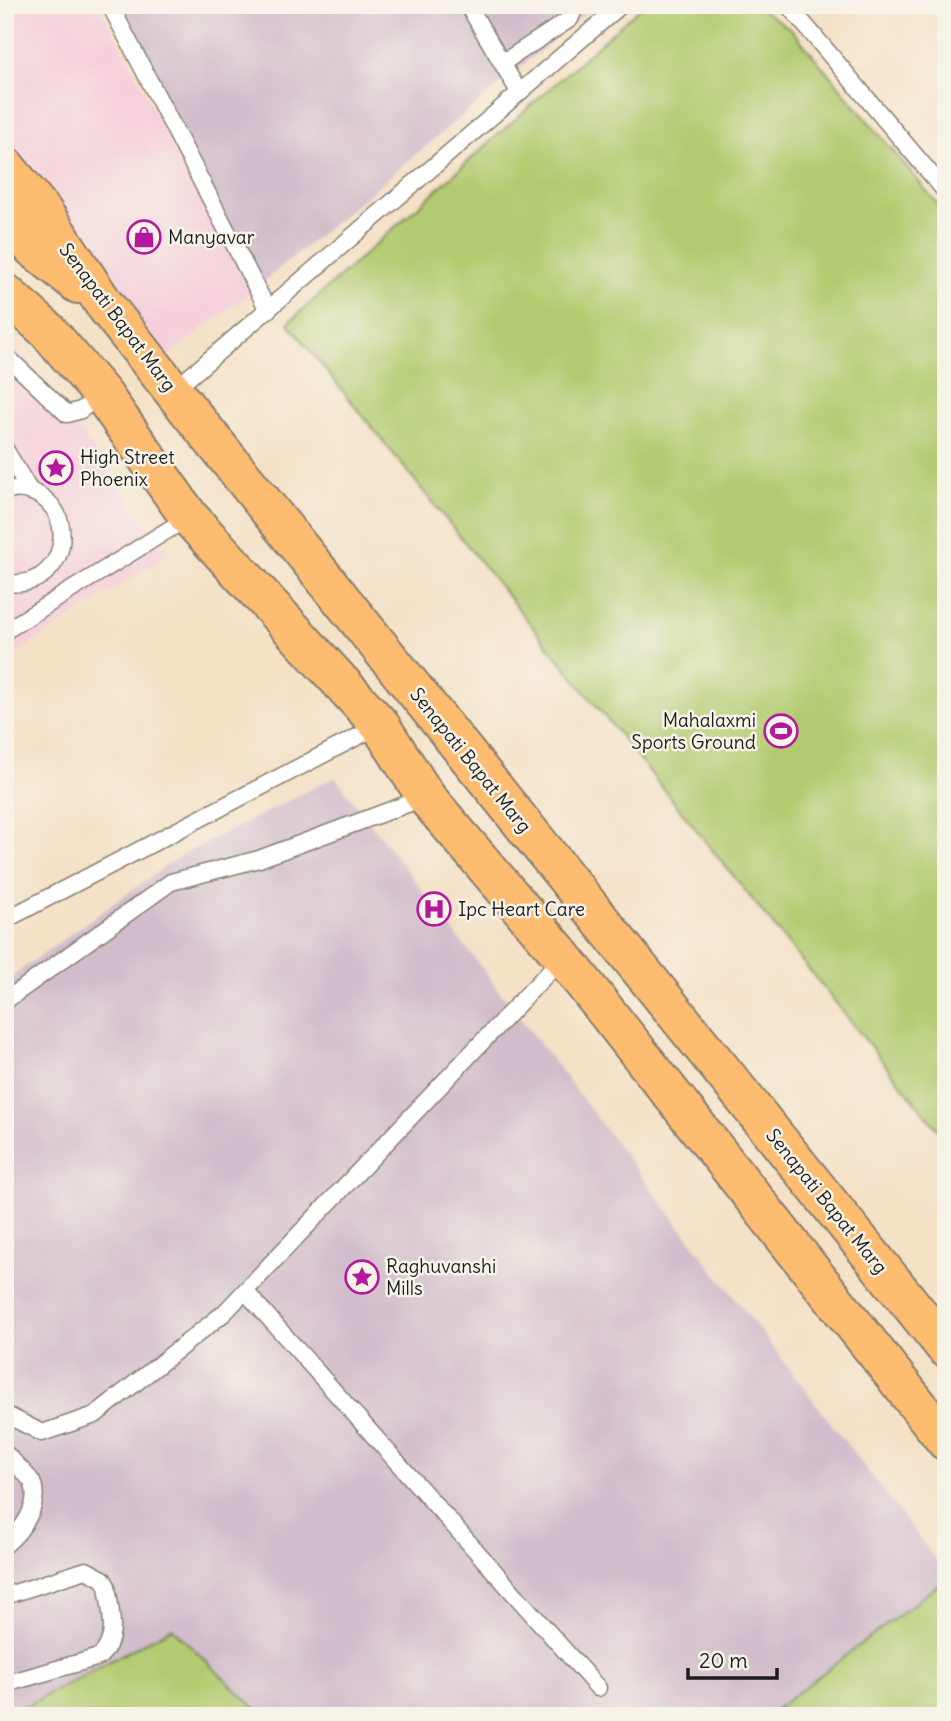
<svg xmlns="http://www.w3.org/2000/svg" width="951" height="1721" viewBox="0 0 951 1721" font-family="Delius,sans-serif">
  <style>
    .built { fill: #f5cfda }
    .industrial { fill: #d1bdcb }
    .green { fill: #b2cb70; stroke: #677446; stroke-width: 2 }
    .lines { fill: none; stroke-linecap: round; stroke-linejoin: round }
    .service-casing { stroke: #887e71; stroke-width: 19 }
    .primary-casing { stroke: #887e71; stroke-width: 42 }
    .service { stroke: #fff; stroke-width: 16 }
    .primary { stroke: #fdbc70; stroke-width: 38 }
    .labels { text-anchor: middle; stroke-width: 5; stroke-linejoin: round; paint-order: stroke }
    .poi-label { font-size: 19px; fill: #1c1c1c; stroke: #f7f3e8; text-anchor: start }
    .street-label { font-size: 19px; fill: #1c1c1c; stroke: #f7f3e8 }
  </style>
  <rect width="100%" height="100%" fill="#f7f3e8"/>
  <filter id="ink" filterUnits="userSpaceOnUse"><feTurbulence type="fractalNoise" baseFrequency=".0143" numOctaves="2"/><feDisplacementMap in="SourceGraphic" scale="14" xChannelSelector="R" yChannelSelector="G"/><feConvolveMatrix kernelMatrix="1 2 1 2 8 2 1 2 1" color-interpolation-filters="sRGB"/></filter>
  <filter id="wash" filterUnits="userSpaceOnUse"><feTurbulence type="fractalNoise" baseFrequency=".00686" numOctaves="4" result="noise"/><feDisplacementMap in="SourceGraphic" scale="28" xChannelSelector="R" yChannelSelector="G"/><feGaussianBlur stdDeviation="1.57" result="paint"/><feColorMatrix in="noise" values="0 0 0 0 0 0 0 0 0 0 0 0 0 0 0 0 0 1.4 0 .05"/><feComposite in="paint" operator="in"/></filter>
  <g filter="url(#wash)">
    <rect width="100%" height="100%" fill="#f4e1c6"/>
    <g class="built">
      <polygon points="5,5 99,5 251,292 167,356 5,148"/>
      <polygon points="5,334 45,382 168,554 5,660"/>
    </g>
    <g class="industrial">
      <polygon points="112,5 595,5 251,292"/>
      <polygon points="335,777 946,1573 946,1579 767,1716 263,1716 172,1629 5,1716 5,981 180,856"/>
    </g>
    <g class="green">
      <polygon points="643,5 755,5 791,29 946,214 946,1140 288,323"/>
      <polygon points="946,1579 946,1716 767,1716"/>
      <polygon points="172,1628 263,1716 7,1716"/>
    </g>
  </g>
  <g filter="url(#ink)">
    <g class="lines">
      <defs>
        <g id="service">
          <polyline points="110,5 268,310"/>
          <polyline points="468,5 519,92"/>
          <polyline points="788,5 946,192"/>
          <polyline points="502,63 570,19 573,12 570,5"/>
          <polyline points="5,355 67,414 81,410 102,394"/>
          <polyline points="173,391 621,5"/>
          <polyline points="5,449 30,491"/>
          <path d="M5,490C81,480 80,592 5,583"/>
          <polyline points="5,631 189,517"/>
          <polyline points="5,920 380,725"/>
          <polyline points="5,1001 171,882 259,859 426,797"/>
          <polyline points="245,1291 598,1688"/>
          <polyline points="5,1414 42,1433 95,1415 224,1313 563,957"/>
          <path d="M5,1453C11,1460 28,1475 32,1482C42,1504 21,1532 5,1545"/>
          <path d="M5,1596L86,1570L103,1579L107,1586C110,1611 120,1638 99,1657L5,1684"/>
        </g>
        <g id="primary">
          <polyline points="5,166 43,212 104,304 173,391 946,1348"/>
          <polyline points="5,215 33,248 78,284"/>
          <polyline points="5,293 47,330 102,394 189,517 380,725 426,797 563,957 946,1441"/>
        </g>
      </defs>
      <use href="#service" class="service-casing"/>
      <use href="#primary" class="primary-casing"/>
      <use href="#service" class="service"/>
      <use href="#primary" class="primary"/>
    </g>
  </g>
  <defs>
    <symbol id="shop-ring" viewBox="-11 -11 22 22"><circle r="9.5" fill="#f7f3e8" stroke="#b5179e" stroke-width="1.5"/><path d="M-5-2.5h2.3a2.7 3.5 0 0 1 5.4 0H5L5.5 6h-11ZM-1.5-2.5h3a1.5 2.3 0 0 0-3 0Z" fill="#b5179e"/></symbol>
    <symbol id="sight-ring" viewBox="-11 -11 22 22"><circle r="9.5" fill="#f7f3e8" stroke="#b5179e" stroke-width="1.5"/><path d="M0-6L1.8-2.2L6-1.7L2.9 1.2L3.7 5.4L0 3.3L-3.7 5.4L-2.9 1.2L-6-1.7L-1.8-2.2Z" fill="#b5179e"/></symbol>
    <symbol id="stadium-ring" viewBox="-11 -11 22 22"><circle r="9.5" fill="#f7f3e8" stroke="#b5179e" stroke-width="1.5"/><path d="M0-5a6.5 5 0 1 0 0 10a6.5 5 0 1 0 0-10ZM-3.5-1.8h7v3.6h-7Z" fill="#b5179e"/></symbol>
    <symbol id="hospital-ring" viewBox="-11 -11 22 22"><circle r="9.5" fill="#f7f3e8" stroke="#b5179e" stroke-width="1.5"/><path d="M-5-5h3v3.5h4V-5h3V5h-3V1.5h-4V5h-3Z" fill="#b5179e"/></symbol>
  </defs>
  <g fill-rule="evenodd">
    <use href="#shop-ring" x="125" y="218" width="38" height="38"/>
    <use href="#sight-ring" x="37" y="449" width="38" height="38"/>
    <use href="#stadium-ring" x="762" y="712" width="38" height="38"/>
    <use href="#hospital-ring" x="415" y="890" width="38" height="38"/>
    <use href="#sight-ring" x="343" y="1258" width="38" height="38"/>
  </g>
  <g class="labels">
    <g class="poi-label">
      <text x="168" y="244">Manyavar</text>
      <text x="80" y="464">High Street<tspan x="80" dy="22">Phoenix</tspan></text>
      <text x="756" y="727" text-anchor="end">Mahalaxmi<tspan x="756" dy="22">Sports Ground</tspan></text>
      <text x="458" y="916">Ipc Heart Care</text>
      <text x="386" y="1273">Raghuvanshi<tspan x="386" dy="22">Mills</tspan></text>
    </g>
    <g class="street-label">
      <text transform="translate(118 317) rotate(53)" y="7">Senapati Bapat Marg</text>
      <text transform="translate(471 760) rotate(51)" y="7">Senapati Bapat Marg</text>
      <text transform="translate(827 1201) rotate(51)" y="7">Senapati Bapat Marg</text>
    </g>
  </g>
  <rect width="951" height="1721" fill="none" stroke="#f7f3e8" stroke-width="28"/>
  <path d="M688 1668v10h89v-10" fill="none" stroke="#1c1c1c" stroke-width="3.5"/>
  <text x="699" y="1668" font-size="21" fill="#1c1c1c" stroke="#f7f3e8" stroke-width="5" paint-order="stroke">20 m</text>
</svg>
